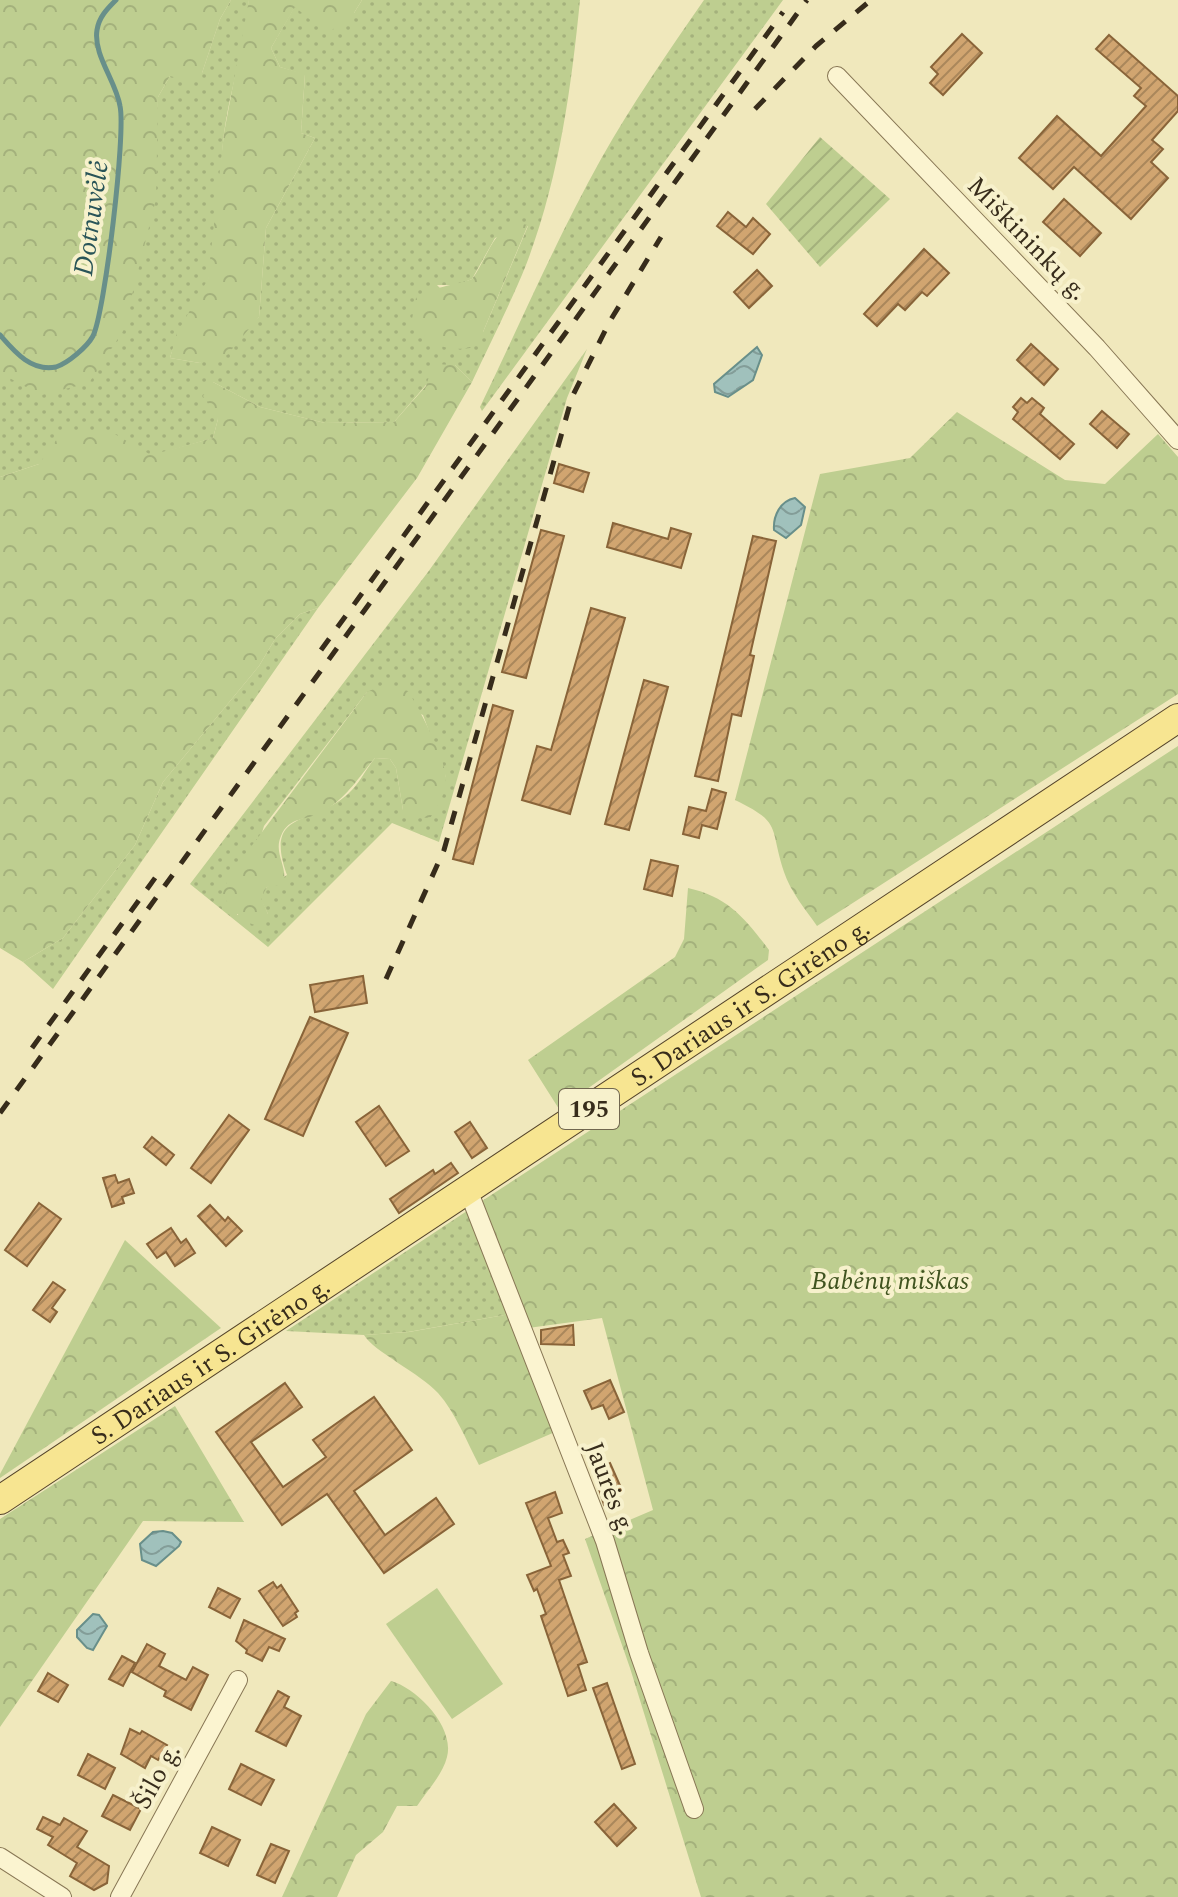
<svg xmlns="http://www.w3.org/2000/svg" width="1178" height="1897" viewBox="0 0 1178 1897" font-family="Spectral,serif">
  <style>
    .grass { fill: url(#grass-dots); fill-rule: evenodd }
    .forest { fill: url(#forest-crowns) }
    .park { fill: #bece90 }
    .garden { fill: url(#garden-furrows) }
    .water { fill: url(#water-waves); stroke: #688f8a; stroke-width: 2 }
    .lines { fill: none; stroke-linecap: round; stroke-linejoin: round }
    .stream { stroke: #688f8a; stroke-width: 5 }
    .building { fill: url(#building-hatch); stroke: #896439; stroke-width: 2 }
    .minor-casing { stroke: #875; stroke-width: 20 }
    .primary-casing { stroke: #55442a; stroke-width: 30 }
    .minor { stroke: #fbf4d0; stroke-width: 18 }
    .primary { stroke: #f7e591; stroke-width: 28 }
    .rail { stroke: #372c1b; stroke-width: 5; stroke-dasharray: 14 14; stroke-linecap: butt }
    .labels { text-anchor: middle; stroke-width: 8; stroke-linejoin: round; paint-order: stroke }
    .shield { fill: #f7f1cc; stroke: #716750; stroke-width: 2 }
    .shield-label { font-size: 24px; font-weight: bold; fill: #372c1b }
    .street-label { font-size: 26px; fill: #372c1b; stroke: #f7f1cc }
    .park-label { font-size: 26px; font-style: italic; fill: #405420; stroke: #f7f1cc }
    .water-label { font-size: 28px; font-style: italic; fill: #295458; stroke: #f7f1cc }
  </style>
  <defs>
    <pattern id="grass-dots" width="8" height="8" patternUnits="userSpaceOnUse" patternTransform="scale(2)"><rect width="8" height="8" fill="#bece90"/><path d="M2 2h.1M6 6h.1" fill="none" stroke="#a4b17c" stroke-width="1.8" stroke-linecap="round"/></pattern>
    <pattern id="forest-crowns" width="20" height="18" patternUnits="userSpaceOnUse" patternTransform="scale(2)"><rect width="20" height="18" fill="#bece90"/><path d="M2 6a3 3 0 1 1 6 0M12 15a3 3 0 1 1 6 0" fill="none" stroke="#a4b17c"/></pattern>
    <pattern id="garden-furrows" width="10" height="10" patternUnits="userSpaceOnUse" patternTransform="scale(2)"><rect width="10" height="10" fill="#bece90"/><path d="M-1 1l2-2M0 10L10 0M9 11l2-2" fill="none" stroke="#a4b17c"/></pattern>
    <pattern id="water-waves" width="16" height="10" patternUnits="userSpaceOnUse" patternTransform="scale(2)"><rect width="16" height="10" fill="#a0c1bc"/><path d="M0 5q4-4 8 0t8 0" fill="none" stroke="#839d98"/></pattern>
    <pattern id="building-hatch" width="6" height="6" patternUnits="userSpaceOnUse" patternTransform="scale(2)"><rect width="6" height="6" fill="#d1a570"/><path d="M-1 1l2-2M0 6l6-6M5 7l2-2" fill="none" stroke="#aa875b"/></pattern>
  </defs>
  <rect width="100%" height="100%" fill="#f0e8bc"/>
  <g class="grass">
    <path d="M231,0H249C246,44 230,88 224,133C219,174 222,244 208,280C197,308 178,329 170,358L200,363L259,317L266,228L315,138L301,133L305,75L280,67L271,48L295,6L354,13L362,0H580C571,90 559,179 526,265C510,305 490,343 472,382L455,365L426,385L394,422L325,423L260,407L213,382L218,419L213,438L151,456L139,449L39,464L0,477V373L155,137L158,97L170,76L202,73L220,19ZM528,226L483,332L437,285H457L472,279L495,238Z"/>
    <path d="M704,0H783L482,411L480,407C520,324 556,240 601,159C632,104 668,52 704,0Z"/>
    <path d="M587,349L567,398L439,842L392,823L268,947L190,884L428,572ZM367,692L423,715L446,777L403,810L396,768L390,759L375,758C366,769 359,784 349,793C313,827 263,808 287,875L267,887L260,898L268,914L237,915L264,826Z"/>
    <polygon points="318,608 53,989 23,962 63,938 135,845 163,782 259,666 275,639 300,614"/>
    <polygon points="482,1201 522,1312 408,1332 364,1335 286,1331"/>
  </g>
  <g class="forest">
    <polygon points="0,0 231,0 220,19 202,73 188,81 170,76 158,97 156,199 123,331 89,383 41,395 0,373"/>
    <polygon points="249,0 362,0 354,13 327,34 295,7 271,48 280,67 305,74 301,133 315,138 266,228 259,317 227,355 200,363 170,358 177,333 208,279 224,133"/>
    <path d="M517,223L528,225L483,332L470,348C441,352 429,342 412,319L416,298C437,285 450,287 472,279C486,261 493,228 517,223Z"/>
    <polygon points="433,364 455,365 472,382 417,478 318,608 300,614 275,639 259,666 163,782 135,845 63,938 23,962 0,948 0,477 39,464 62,432 113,433 151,455 213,438 218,419 203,396 213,382 260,407 325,423 394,422 426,386"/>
    <path d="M957,412L1065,480L1105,484L1158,434L1178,457V694L817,926C806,910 790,891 784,872C769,827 783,823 735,800L820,474L910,458Z"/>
    <path d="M385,684L408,691C419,708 445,758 446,778C446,792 438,807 430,818L416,817L403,810L396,768L390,759L375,758C357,779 347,798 322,812C306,821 289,816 281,836C273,854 289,867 283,885L267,887L261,898L268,914L263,925C245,928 232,908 222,895L229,876L367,692Z"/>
    <path d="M1178,746V1897H701L630,1668L585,1539L653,1510L602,1318L528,1328L555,1432L479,1465C467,1442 455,1412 438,1393C421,1374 373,1351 364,1335L409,1332L522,1312L482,1201Z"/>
    <path d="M688,888C728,897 745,918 769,950L768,960L559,1109L528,1060L675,957L684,939Z"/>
    <polygon points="125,1240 221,1328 0,1478 0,1474"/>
    <polygon points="175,1406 244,1522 143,1521 0,1727 0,1519"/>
    <path d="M391,1681C417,1688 455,1727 447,1757C443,1774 427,1791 417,1806H397L383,1832L356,1855L337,1897H282L366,1714Z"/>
  </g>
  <polygon class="park" points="437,1588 503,1684 452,1719 386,1624"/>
  <polygon class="garden" points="820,137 890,199 820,267 766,204"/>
  <g class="water">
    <polygon points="757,347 762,355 753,380 728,397 715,392 714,384"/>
    <path d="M795,498L805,507L801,525L786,538L774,530C773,516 780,501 795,498Z"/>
    <polygon points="163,1531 172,1533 181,1542 179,1546 156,1566 142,1560 140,1544 153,1532"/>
    <polygon points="93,1614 99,1615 107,1626 93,1650 87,1648 77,1637 77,1630"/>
  </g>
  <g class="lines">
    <path class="stream" d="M0,335C14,351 31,372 56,367C68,363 87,347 93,336C105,311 126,133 120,106C116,81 93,55 97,30C99,17 107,9 116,0"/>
  </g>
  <g class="building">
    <polygon points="962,34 982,53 943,95 930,83 938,74 931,67"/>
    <polygon points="1109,35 1178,96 1178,111 1152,140 1163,149 1151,162 1168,178 1131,219 1074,167 1053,189 1019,158 1057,116 1101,156 1146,106 1134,96 1141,88 1096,49"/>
    <polygon points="1064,199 1101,233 1080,256 1043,222"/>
    <polygon points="728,212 746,227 753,218 770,234 753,254 717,226"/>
    <polygon points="924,249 949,273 927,296 922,292 905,310 898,304 877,326 864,314"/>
    <polygon points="757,270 772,286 749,308 734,292"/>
    <polygon points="1031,344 1058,369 1044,385 1017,360"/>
    <polygon points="1021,398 1027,403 1032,398 1044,408 1040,414 1074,444 1060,459 1013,419 1018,412 1013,407"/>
    <polygon points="1102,411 1129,434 1117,448 1090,424"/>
    <polygon points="559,464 589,473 583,492 554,483"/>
    <polygon points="613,523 668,539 671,528 691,534 681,568 607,547"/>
    <polygon points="541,530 564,536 526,678 502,672"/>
    <polygon points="753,536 776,541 750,655 754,656 741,716 732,714 718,781 695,776"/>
    <polygon points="591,608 625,618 570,814 522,800 537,746 551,750"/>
    <polygon points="644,680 668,687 629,830 605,824"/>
    <polygon points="493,705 513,711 473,864 453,859"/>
    <polygon points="712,789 726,793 717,829 702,825 699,838 683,834 689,807 706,811"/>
    <polygon points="651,860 678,866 672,896 644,889"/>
    <polygon points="363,976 367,1003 315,1012 310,985"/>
    <polygon points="310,1017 348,1033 303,1136 265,1119"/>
    <polygon points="379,1106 409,1151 386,1166 356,1122"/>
    <polygon points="229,1115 249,1130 211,1183 191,1168"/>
    <polygon points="470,1122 487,1148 472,1158 455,1132"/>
    <polygon points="152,1137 174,1155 166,1165 144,1147"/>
    <polygon points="451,1163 458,1173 399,1213 390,1199 433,1170 435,1174"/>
    <polygon points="115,1175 118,1183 129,1179 134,1193 122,1197 124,1203 112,1207 103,1178"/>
    <polygon points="39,1203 61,1219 27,1266 5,1250"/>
    <polygon points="210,1205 225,1221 228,1217 242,1231 226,1246 198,1216"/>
    <polygon points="171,1228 181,1243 186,1239 195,1253 175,1266 166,1252 157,1258 147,1244"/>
    <polygon points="53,1282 65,1290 52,1308 57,1312 50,1322 33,1310"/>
    <polygon points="573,1325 574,1345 541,1344 541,1330"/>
    <polygon points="610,1380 624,1412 609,1419 603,1405 592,1409 584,1391"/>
    <polygon points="285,1383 302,1407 251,1442 283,1487 326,1457 313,1440 374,1397 412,1450 354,1491 385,1535 436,1498 454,1524 384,1573 327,1494 282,1525 216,1432"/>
    <polygon points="610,1463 622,1490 612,1494 615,1501 604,1505 593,1470"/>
    <polygon points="555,1492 562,1513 548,1518 557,1542 563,1540 569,1553 563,1555 571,1576 559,1580 587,1662 578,1665 586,1690 568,1696 541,1616 546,1614 537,1589 534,1591 527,1575 551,1566 526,1503"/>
    <polygon points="273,1582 277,1588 281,1585 298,1611 295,1613 297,1617 283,1626 259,1591"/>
    <polygon points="218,1588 240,1599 230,1618 209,1607"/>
    <polygon points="244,1620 285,1639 279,1651 269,1647 262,1661 246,1653 247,1650 236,1641"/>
    <polygon points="147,1644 165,1654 159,1666 186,1680 193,1667 208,1675 191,1710 164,1696 166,1691 132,1672"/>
    <polygon points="122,1656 135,1663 123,1686 109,1679"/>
    <polygon points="48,1673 68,1685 58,1702 38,1691"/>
    <polygon points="607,1683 635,1764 622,1769 593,1688"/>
    <polygon points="278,1691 289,1697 284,1707 301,1716 286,1746 256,1731"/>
    <polygon points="130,1729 140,1734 142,1731 167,1745 158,1760 151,1756 145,1768 121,1754"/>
    <polygon points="88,1754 115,1768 105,1789 78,1775"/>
    <polygon points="241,1764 274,1780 261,1805 229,1789"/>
    <polygon points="113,1795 141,1809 130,1830 102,1816"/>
    <polygon points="614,1804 636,1828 617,1846 595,1822"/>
    <polygon points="43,1817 60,1825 64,1818 87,1831 77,1847 109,1866 107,1883 94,1890 70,1876 77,1863 48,1845 53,1837 37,1829"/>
    <polygon points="212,1827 240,1840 228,1866 200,1853"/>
    <polygon points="271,1844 289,1851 275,1883 257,1875"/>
  </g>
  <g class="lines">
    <defs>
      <g id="minor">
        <polyline points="837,76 1097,348 1178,440"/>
        <polyline points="468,1190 605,1541 639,1653 694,1809"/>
        <polyline points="0,1857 62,1897"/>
        <polyline points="120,1897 238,1680"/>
      </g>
      <g id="primary">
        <path id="s1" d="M0,1500L1178,718"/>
      </g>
    </defs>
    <use href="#minor" class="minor-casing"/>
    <use href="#primary" class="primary-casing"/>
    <use href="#minor" class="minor"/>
    <use href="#primary" class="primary"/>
    <g class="rail">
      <polyline points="755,109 816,46 871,0"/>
      <polyline points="321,650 783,12"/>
      <polyline points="386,979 444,850 572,397 610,321 661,237"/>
      <polyline points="32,1048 163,867"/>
      <polyline points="0,1113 807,0"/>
    </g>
  </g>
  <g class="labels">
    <rect class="shield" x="559" y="1089" width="60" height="40" rx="6"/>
    <g class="shield-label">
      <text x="589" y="1117">195</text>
    </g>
    <g class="street-label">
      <text transform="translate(1028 238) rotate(46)" y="9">Miškininkų g.</text>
      <text dy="9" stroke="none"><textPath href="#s1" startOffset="900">S. Dariaus ir S. Girėno g.</textPath></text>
      <text dy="9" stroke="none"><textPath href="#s1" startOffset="252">S. Dariaus ir S. Girėno g.</textPath></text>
      <text transform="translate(611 1488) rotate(69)" y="9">Jaurės g.</text>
      <text transform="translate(156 1776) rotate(-61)" y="9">Šilo g.</text>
    </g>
    <g class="park-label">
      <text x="890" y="1289">Babėnų miškas</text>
    </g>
    <g class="water-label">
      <text transform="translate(90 218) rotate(-82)" y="10">Dotnuvėlė</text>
    </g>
  </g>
</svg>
